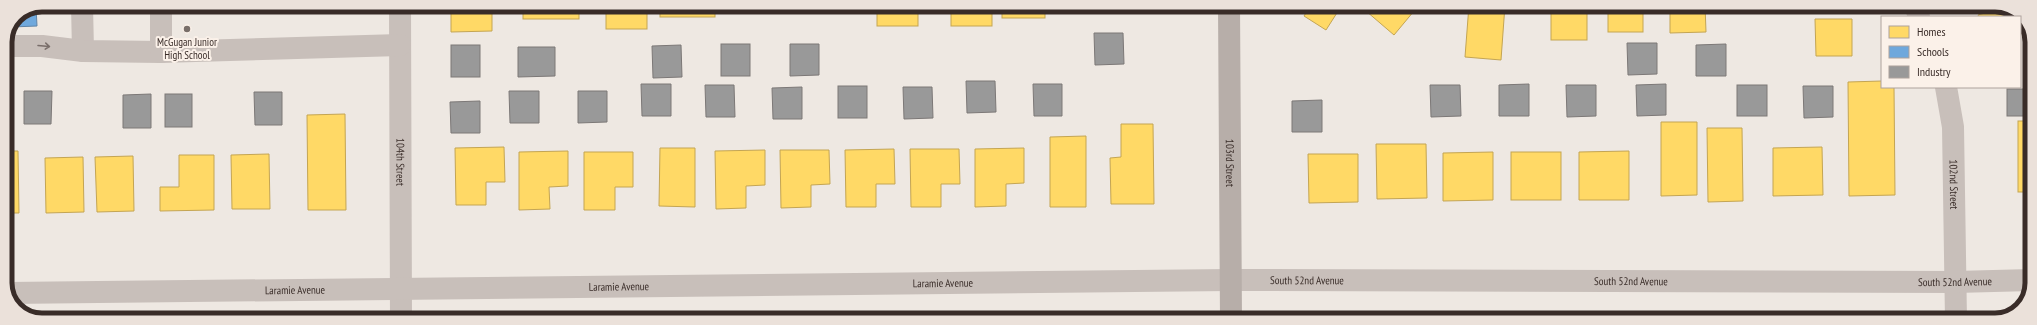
<svg xmlns="http://www.w3.org/2000/svg" width="2037" height="325" viewBox="0 0 2037 325" font-family="'PT Sans Narrow',sans-serif">
  <style>
    .homes { fill: #ffd966; stroke: #c4a553 }
    .schools { fill: #6fa8dc; stroke: #5f83a6 }
    .industry { fill: #999; stroke: #7c7877 }
    .lines { fill: none; stroke-linecap: round; stroke-linejoin: round }
    .minor { stroke: #c8bfba; stroke-width: 22 }
    .major { stroke: #b7aea9; stroke-width: 22 }
    .oneway { stroke: #796e6a }
    .poi-dot { fill: #786e69; stroke: #fbf1e9; stroke-width: 1.5 }
    .labels { text-anchor: middle; stroke-width: 4; stroke-linejoin: round; paint-order: stroke }
    .poi-label { font-size: 11px; fill: #392c28; stroke: #fbf1e9 }
    .street-label { font-size: 11px; fill: #392c28; stroke: #fbf1e9 }
    .rim { fill: none; stroke: #392c28; stroke-width: 5 }
  </style>
  <rect width="100%" height="100%" fill="#eee8e2"/>
  <g class="homes">
    <polygon points="451,5 492,5 492,31 451,32"/>
    <rect x="523" y="5" width="56" height="14"/>
    <rect x="606" y="5" width="41" height="24"/>
    <rect x="660" y="5" width="55" height="12"/>
    <rect x="740" y="5" width="39" height="1"/>
    <rect x="799" y="5" width="49" height="2"/>
    <rect x="877" y="5" width="41" height="21"/>
    <rect x="951" y="5" width="41" height="21"/>
    <rect x="1002" y="5" width="43" height="13"/>
    <rect x="1110" y="5" width="36" height="4"/>
    <polygon points="1311,5 1342,5 1326,30 1304,16"/>
    <polygon points="1371,5 1419,5 1394,35 1366,11"/>
    <polygon points="1469,5 1505,5 1501,60 1465,57"/>
    <rect x="1551" y="5" width="36" height="35"/>
    <rect x="1608" y="5" width="35" height="27"/>
    <polygon points="1670,5 1705,5 1706,32 1670,33"/>
    <polygon points="1998,5 2021,16 2029,31 2020,34 2020,17 1979,17 1978,15 1999,9"/>
    <polygon points="1815,19 1852,19 1852,56 1816,56"/>
    <polygon points="1882,81 1882,87 1894,87 1895,195 1849,196 1848,82"/>
    <polygon points="345,114 346,210 308,210 307,115"/>
    <rect x="2018" y="121" width="14" height="71"/>
    <polygon points="1661,122 1697,122 1697,195 1661,196"/>
    <polygon points="1121,124 1153,124 1154,204 1111,204 1110,158 1121,157"/>
    <polygon points="1707,128 1742,128 1743,201 1708,202"/>
    <polygon points="1086,136 1086,207 1050,207 1050,137"/>
    <polygon points="1376,144 1426,144 1427,198 1377,199"/>
    <polygon points="504,147 505,182 486,182 486,205 456,205 455,148"/>
    <polygon points="1822,147 1823,195 1773,196 1773,148"/>
    <polygon points="660,148 695,148 695,207 659,206"/>
    <polygon points="1024,148 1024,183 1006,184 1006,206 975,207 975,149"/>
    <polygon points="894,149 895,184 876,184 876,207 846,207 845,150"/>
    <polygon points="910,149 959,149 960,184 941,184 941,207 911,207"/>
    <polygon points="765,150 765,185 746,186 746,208 716,209 715,151"/>
    <polygon points="780,150 829,150 830,184 811,185 811,207 781,208"/>
    <polygon points="5,151 18,151 19,213 5,213"/>
    <polygon points="568,151 568,186 549,187 550,209 519,210 519,152"/>
    <polygon points="1629,151 1629,200 1579,200 1579,152"/>
    <polygon points="584,152 633,152 633,187 615,187 615,210 584,210"/>
    <polygon points="1493,152 1493,200 1443,201 1443,153"/>
    <rect x="1511" y="152" width="50" height="48"/>
    <polygon points="269,154 270,209 232,209 231,155"/>
    <polygon points="1308,154 1358,154 1358,202 1309,203"/>
    <polygon points="179,155 214,155 214,210 160,211 160,187 179,187"/>
    <polygon points="133,156 134,211 97,212 95,157"/>
    <polygon points="83,157 84,212 46,213 45,158"/>
  </g>
  <polygon class="schools" points="36,7 37,26 11,27 16,16"/>
  <g class="industry">
    <polygon points="1094,33 1123,33 1124,64 1095,65"/>
    <polygon points="1627,43 1657,43 1657,74 1628,75"/>
    <rect x="721" y="44" width="29" height="32"/>
    <polygon points="790,44 819,44 819,75 790,76"/>
    <polygon points="1726,44 1726,76 1696,76 1696,45"/>
    <rect x="451" y="45" width="29" height="32"/>
    <polygon points="681,45 682,77 653,78 652,46"/>
    <polygon points="518,47 555,47 555,76 518,77"/>
    <polygon points="966,81 995,81 996,112 967,113"/>
    <polygon points="641,84 671,84 671,116 642,116"/>
    <polygon points="1033,84 1062,84 1062,116 1034,116"/>
    <polygon points="1529,84 1529,116 1499,116 1499,85"/>
    <polygon points="1666,84 1666,115 1637,116 1636,85"/>
    <polygon points="705,85 734,85 735,117 706,117"/>
    <polygon points="1430,85 1460,85 1461,116 1431,117"/>
    <polygon points="1566,85 1596,85 1596,116 1567,117"/>
    <rect x="1737" y="85" width="30" height="31"/>
    <rect x="838" y="86" width="29" height="32"/>
    <polygon points="1803,86 1833,86 1833,117 1804,118"/>
    <polygon points="802,87 802,119 773,119 772,88"/>
    <polygon points="903,87 932,87 933,118 904,119"/>
    <rect x="2007" y="89" width="25" height="27"/>
    <polygon points="24,91 52,91 51,124 24,124"/>
    <polygon points="509,91 539,91 539,123 510,123"/>
    <polygon points="578,91 607,91 607,122 578,123"/>
    <polygon points="254,92 282,92 282,125 255,125"/>
    <polygon points="151,94 151,128 123,128 123,95"/>
    <rect x="165" y="94" width="27" height="33"/>
    <polygon points="1322,100 1322,132 1292,132 1292,101"/>
    <polygon points="480,101 480,133 451,133 450,102"/>
  </g>
  <g class="lines">
    <g class="minor">
      <polyline points="82,5 83,51"/>
      <path id="s1" d="M400,5L401,320"/>
      <polyline points="1915,5 1919,17"/>
      <polyline points="5,46 42,46 83,51 161,52 400,45"/>
      <polyline points="161,52 161,5"/>
      <path id="s2" d="M1946,87L1953,127L1956,320"/>
      <path id="s3" d="M8,293L1230,280L1955,282L2032,280"/>
    </g>
    <path class="major" id="s4" d="M1229,5L1231,320"/>
  </g>
  <defs><path id="oneway-shaft" d="M-6 0H5M1.5-3L5.5 0L1.5 3" fill="none" stroke-width="1.6" stroke-linecap="round" stroke-linejoin="round"/></defs>
  <use class="oneway" href="#oneway-shaft" transform="translate(44 46) rotate(5)"/>
  <circle class="poi-dot" cx="187" cy="29" r="4"/>
  <g class="labels">
    <g class="poi-label">
      <text x="187" y="46">McGugan Junior<tspan x="187" dy="13">High School</tspan></text>
    </g>
    <g class="street-label">
      <text dy="4" stroke="none"><textPath href="#s1" startOffset="157">104th Street</textPath></text>
      <text dy="4" stroke="none"><textPath href="#s4" startOffset="158">103rd Street</textPath></text>
      <text dy="4" stroke="none"><textPath href="#s2" startOffset="98">102nd Street</textPath></text>
      <text dy="4" stroke="none"><textPath href="#s3" startOffset="1299">South 52nd Avenue</textPath></text>
      <text dy="4" stroke="none"><textPath href="#s3" startOffset="1623">South 52nd Avenue</textPath></text>
      <text dy="4" stroke="none"><textPath href="#s3" startOffset="1947">South 52nd Avenue</textPath></text>
      <text dy="4" stroke="none"><textPath href="#s3" startOffset="935">Laramie Avenue</textPath></text>
      <text dy="4" stroke="none"><textPath href="#s3" startOffset="611">Laramie Avenue</textPath></text>
      <text dy="4" stroke="none"><textPath href="#s3" startOffset="287">Laramie Avenue</textPath></text>
    </g>
  </g>
  <path d="M0 0H2037V325H0ZM42 12H1995A30 30 0 0 1 2025 42V283A30 30 0 0 1 1995 313H42A30 30 0 0 1 12 283V42A30 30 0 0 1 42 12Z" fill="#ebe1da" fill-rule="evenodd"/>
  <path class="rim" d="M42 12H1995A30 30 0 0 1 2025 42V283A30 30 0 0 1 1995 313H42A30 30 0 0 1 12 283V42A30 30 0 0 1 42 12Z"/>
  <rect x="1881" y="16" width="140" height="72" fill="#fbf1e9" stroke="#ada29c"/>
  <rect x="1889" y="26" width="20" height="12" fill="#ffd966" stroke="#ada29c"/>
  <text x="1917" y="36" font-size="12" fill="#392c28">Homes</text>
  <rect x="1889" y="46" width="20" height="12" fill="#6fa8dc" stroke="#ada29c"/>
  <text x="1917" y="56" font-size="12" fill="#392c28">Schools</text>
  <rect x="1889" y="66" width="20" height="12" fill="#999999" stroke="#ada29c"/>
  <text x="1917" y="76" font-size="12" fill="#392c28">Industry</text>
</svg>
